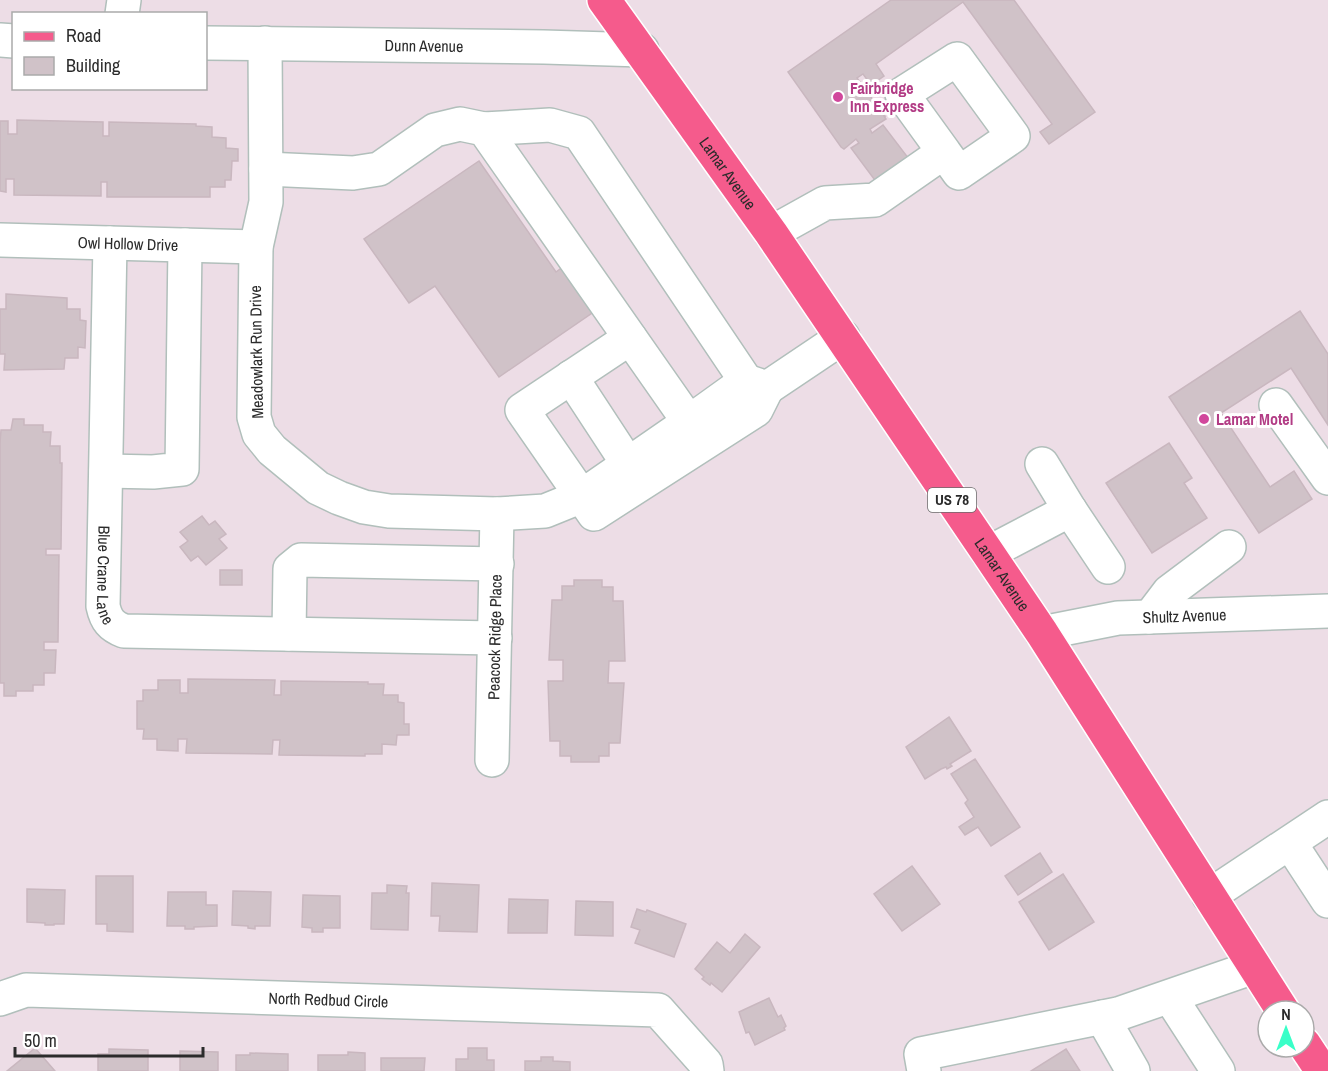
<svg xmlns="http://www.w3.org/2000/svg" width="1328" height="1071" viewBox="0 0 1328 1071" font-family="'Archivo Narrow',sans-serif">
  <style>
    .building { fill: #d0c2c8; stroke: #c9b7bf; stroke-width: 1.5 }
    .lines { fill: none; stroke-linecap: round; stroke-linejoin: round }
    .minor-casing { stroke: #b1bfbb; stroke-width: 36 }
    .major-casing { stroke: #fff; stroke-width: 36 }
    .minor { stroke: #fff; stroke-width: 33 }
    .major { stroke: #f55b8c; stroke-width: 33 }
    .hotel-dot { fill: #d1479c; stroke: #fff; stroke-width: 2 }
    .labels { text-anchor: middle; stroke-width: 6; stroke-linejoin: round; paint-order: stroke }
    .shield { fill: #fff; stroke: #6b6b6b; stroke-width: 1.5 }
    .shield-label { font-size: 15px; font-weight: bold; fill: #2b2b2b }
    .street-label { font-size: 16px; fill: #2b2b2b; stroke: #fff }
    .hotel-label { font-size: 16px; font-weight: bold; fill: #b23c85; stroke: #fff; text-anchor: start }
  </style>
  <rect width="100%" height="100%" fill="#eddde6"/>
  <g class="building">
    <polygon points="891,0 1014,0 1095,112 1049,144 1040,132 1052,124 963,2 876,64 884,76 871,85 863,74 857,78 885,116 884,116 886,119 870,129 872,133 883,125 909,159 877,183 851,148 859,143 856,139 844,149 841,147 788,72"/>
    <polygon points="17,120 103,122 103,136 109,136 109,122 196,124 196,126 212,127 212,137 226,138 226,148 238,149 238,161 232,161 231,180 225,180 225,187 210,187 210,197 107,197 107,182 101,182 101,196 14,195 14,179 6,179 6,192 0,191 0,121 8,121 8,134 17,134"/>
    <polygon points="479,161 556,272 564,266 595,311 499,377 435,286 409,303 364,239"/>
    <polygon points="6,294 67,298 67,309 80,309 80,320 86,321 85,348 78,347 78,358 65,358 64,369 4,370 5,354 0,354 0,309 6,309"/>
    <polygon points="1300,311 1328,354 1328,425 1291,368 1221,413 1270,487 1294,471 1312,499 1259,533 1169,397"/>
    <polygon points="13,419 24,419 24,425 43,425 43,432 51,432 50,446 60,446 60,463 62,463 61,549 46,549 46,555 59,555 58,642 44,642 44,650 56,650 55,673 44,673 44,685 33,685 33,691 16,691 16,696 4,696 4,683 0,683 0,443 1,430 11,430"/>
    <polygon points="1169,443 1192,478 1184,483 1207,518 1152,553 1106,483"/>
    <polygon points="202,516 209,525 215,521 226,534 219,539 227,548 206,565 198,556 191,561 180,547 188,541 180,532"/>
    <rect x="220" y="570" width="22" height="15"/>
    <polygon points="574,580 602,580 602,587 613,587 613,601 623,601 625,661 609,661 608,683 624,683 620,743 609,743 609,756 599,756 599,762 571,762 571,756 560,756 560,741 550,741 548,681 563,681 563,660 549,660 552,600 562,600 562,586 574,586"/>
    <polygon points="188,679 275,680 274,695 281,695 281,681 368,682 368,684 384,684 383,695 398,695 398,702 404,703 404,724 409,724 409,735 397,735 396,745 382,744 382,754 365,754 365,756 279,755 280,740 273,740 272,754 186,753 187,739 178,739 178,751 157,750 157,739 143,739 144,729 137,729 137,701 143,701 143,690 158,690 158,680 180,680 180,693 188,693"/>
    <polygon points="949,717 971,751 950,764 952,766 947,769 946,767 941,769 925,779 906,747"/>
    <polygon points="975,759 1020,827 991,846 978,827 965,835 959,827 974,817 965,803 968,800 951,774"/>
    <polygon points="1040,853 1052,872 1018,895 1005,876"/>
    <polygon points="912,866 940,904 902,931 874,894"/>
    <polygon points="1063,874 1094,922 1049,950 1019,902"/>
    <polygon points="96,876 133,876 133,932 107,931 107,924 96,924"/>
    <polygon points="432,883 479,885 477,932 439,931 440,916 431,916"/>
    <polygon points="387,885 407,886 406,893 409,893 408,930 371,929 372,893 387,893"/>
    <polygon points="27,889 65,890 64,924 54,924 54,925 45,925 45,923 27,922"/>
    <polygon points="233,891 271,892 270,926 255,926 255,929 248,928 248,926 232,925"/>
    <polygon points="168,892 206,892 206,905 217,905 217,926 194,927 194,929 185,929 185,926 167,926"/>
    <polygon points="303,895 340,896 340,928 323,928 323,932 312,932 312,928 302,927"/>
    <polygon points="509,899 548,900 547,933 508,933"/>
    <polygon points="576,901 613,902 613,936 575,935"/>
    <polygon points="637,909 646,912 647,910 686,924 674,957 635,943 640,930 631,927"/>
    <polygon points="745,934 760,947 722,992 711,983 710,985 702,979 704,977 695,969 717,942 730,953"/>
    <polygon points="769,998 778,1017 781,1015 786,1026 784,1028 785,1030 755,1045 749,1032 746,1033 739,1012"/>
    <polygon points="35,1048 55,1071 7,1071"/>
    <polygon points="468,1048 487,1048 487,1060 494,1060 494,1071 456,1071 456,1059 468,1059"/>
    <polygon points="109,1049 148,1050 148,1071 98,1071 98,1054 109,1054"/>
    <polygon points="1066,1049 1080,1071 1031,1071"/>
    <polygon points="180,1051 218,1052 218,1071 180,1071"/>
    <polygon points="348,1052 365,1053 365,1071 318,1071 318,1055 348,1055"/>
    <polygon points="250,1053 288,1054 288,1071 236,1071 236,1055 250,1055"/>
    <polygon points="541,1057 553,1057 553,1061 570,1062 570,1071 525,1071 525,1061 541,1061"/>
    <polygon points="381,1058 425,1058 424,1071 381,1071"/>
  </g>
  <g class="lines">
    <defs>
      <g id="minor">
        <polyline points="122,14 124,0"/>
        <polyline points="0,40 14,41"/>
        <path id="s1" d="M206,43L544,47L642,50"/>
        <polyline points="265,43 266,202 256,247 254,417 259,434 272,450 318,488 339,498 364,507 389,511 497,514 545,511 582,496 689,422"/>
        <polyline points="484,129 550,125 579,133 746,381"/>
        <polyline points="266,169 353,173 379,169 435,130 460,124 484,129 689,422 746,381 767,388 843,337"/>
        <polyline points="771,233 825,203 875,200 944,152 902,94 957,59 1013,136 959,173 944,152"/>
        <path id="s2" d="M0,240L256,247"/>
        <path id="s3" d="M110,243L103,606C106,620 111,626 124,631L495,638"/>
        <polyline points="630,338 522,410 594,514 756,410 767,388"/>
        <polyline points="571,377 628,464"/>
        <polyline points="1276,405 1328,478"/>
        <polyline points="1042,464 1070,510"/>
        <polyline points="106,471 153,472 182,469 185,245"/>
        <polyline points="988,553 1070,510 1108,567"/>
        <polyline points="1150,617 1169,592 1229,547"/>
        <path id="s4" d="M1042,633L1118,618L1328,611"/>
        <polyline points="289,634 290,569 301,560 497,564"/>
        <path id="s5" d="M492,760L497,514"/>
        <polyline points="1290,843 1328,901"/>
        <polyline points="1209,896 1328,817"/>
        <polyline points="1170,997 1218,1071"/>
        <path id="s6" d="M0,999L26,990L658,1010L706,1064L707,1071"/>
        <polyline points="1102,1017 1133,1071"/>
        <polyline points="924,1071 921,1054 1118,1014 1254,967"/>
      </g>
      <g id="major">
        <path id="s7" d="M604,0L771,233L988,553L1042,633L1283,1011"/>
        <polyline points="1304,1044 1322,1071"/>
      </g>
    </defs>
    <use href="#minor" class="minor-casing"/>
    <use href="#major" class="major-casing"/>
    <use href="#minor" class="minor"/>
    <use href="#major" class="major"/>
  </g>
  <g class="hotel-dot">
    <circle cx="838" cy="97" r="6"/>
    <circle cx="1204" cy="419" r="6"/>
  </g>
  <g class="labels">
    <rect class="shield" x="928" y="488" width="48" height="24" rx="4.5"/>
    <g class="shield-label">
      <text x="952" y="505">US 78</text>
    </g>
    <g class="street-label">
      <text dy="6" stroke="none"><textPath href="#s1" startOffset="218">Dunn Avenue</textPath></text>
      <text dy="6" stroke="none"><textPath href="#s7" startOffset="213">Lamar Avenue</textPath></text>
      <text dy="6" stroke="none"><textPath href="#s2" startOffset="128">Owl Hollow Drive</textPath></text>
      <text transform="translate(256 352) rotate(-91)" y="6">Meadowlark Run Drive</text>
      <text dy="6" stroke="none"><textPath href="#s3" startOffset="332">Blue Crane Lane</textPath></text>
      <text dy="6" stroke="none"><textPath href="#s7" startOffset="699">Lamar Avenue</textPath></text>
      <text dy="6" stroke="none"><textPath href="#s4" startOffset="144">Shultz Avenue</textPath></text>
      <text dy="6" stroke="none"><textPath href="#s5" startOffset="123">Peacock Ridge Place</textPath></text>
      <text dy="6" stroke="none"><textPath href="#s6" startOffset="330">North Redbud Circle</textPath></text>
    </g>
    <g class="hotel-label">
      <text x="850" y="94">Fairbridge<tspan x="850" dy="18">Inn Express</tspan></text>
      <text x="1216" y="425">Lamar Motel</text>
    </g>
  </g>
  <rect x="12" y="12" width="195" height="78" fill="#ffffff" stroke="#aaaaaa" stroke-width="1.5"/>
  <rect x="24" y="32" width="30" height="9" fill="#f55b8c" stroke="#aaaaaa" stroke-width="1.5"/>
  <text x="66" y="42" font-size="18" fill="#2b2b2b">Road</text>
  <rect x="24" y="57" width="30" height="18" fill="#d0c2c8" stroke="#aaaaaa" stroke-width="1.5"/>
  <text x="66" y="72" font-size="18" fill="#2b2b2b">Building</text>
  <g transform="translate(1286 1029)"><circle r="28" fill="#ffffff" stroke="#aaaaaa" stroke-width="1.5"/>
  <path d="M0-4.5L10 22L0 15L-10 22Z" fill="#39ffc8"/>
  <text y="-9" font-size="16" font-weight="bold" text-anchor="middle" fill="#2b2b2b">N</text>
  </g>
  <path d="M15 1047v9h188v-9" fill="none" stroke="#2b2b2b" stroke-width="3"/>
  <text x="24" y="1047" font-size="18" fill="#2b2b2b" stroke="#ffffff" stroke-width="4.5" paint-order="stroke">50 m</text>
</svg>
